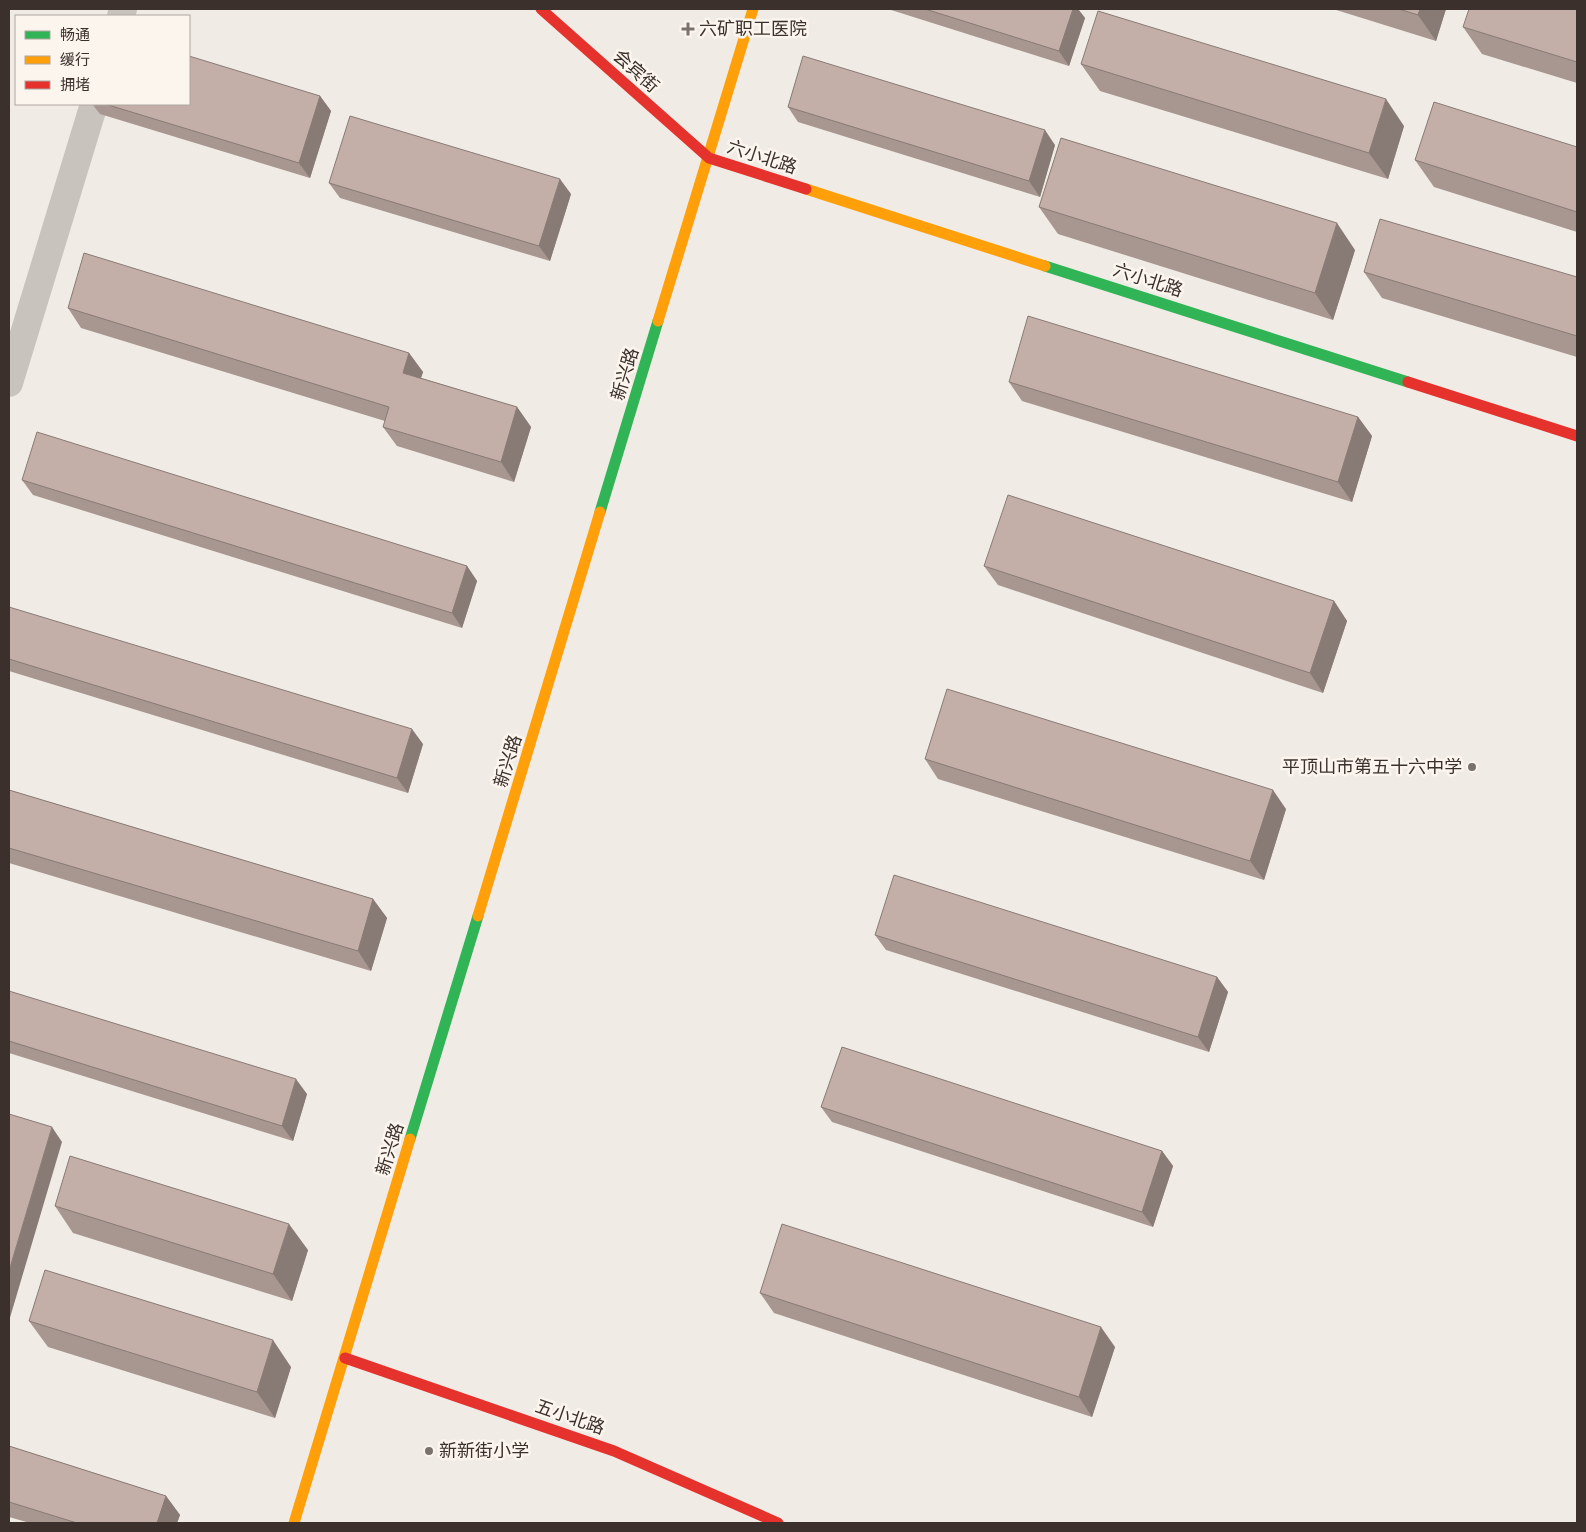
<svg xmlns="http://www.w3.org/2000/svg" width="1586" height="1532" viewBox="0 0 1586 1532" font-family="Lato,'Noto Sans SC',sans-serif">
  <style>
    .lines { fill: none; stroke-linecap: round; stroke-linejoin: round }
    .street { stroke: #c9c3be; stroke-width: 28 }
    .fast { stroke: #30b455; stroke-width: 11 }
    .slow { stroke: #ff9f0a; stroke-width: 11 }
    .jam { stroke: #e5322d; stroke-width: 11 }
    .wall { fill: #a89690 }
    .shaded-wall { fill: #887a75 }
    .building { fill: #c3afa7; stroke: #887a75 }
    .poi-dot { fill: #7a716c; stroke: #fbf5ee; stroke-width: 2 }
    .labels { text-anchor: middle; stroke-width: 5; stroke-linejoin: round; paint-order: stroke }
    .poi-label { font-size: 18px; fill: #3b302b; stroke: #fbf5ee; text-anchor: start }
    .street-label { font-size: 18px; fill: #3b302b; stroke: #fbf5ee }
  </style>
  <rect width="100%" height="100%" fill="#f0ebe5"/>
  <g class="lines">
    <g class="street">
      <polyline points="121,16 123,9"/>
      <polyline points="9,383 94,104"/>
    </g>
    <g class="fast">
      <polyline points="1045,266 1408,382"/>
      <polyline points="600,512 658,321"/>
      <polyline points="410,1139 478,916"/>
    </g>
    <g class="slow">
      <polyline points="806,189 1045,266"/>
      <polyline points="658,321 753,9"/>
      <polyline points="478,916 600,512"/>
      <polyline points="294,1523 410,1139"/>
    </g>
    <g class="jam">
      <polyline points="541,9 709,158 806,189"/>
      <polyline points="1408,382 1577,436"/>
      <polyline points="345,1358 614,1451 778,1523"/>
    </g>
  </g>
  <g class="wall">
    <polygon points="888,9 1078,9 1085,18 1069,66"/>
    <polygon points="1333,9 1446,9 1436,41"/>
    <polygon points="1577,9 1577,83 1482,54 1463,27"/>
    <polygon points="1081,64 1404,126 1388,179 1100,91"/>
    <polygon points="320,96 331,111 310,178 100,114 92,104 189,104"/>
    <polygon points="788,107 1055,145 1040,197 798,122"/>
    <polygon points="1577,147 1577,232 1434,187 1415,160"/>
    <polygon points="329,183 571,194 550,261 340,198"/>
    <polygon points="1039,207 1355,250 1333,320 1058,234"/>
    <polygon points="1364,272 1577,277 1577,357 1382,298"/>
    <polygon points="68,308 409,353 423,372 421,378 517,407 531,427 514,482 397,446 383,427 385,421 81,328"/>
    <polygon points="1009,382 1358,417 1372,436 1352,502 1022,401"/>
    <polygon points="22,480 467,566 477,581 462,628 33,495"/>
    <polygon points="984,566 1334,601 1347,621 1323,693 998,585"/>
    <polygon points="9,607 423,744 408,793 9,671"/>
    <polygon points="925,759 1286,809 1264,880 938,779"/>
    <polygon points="9,790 373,899 387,918 371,971 9,863"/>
    <polygon points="875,935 1217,977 1228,992 1209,1052 886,950"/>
    <polygon points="9,991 307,1094 293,1141 9,1053"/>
    <polygon points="821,1107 1162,1151 1173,1166 1153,1227 832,1122"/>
    <polygon points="55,1206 308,1250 292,1301 73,1233"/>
    <polygon points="760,1293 1115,1347 1092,1417 774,1313"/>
    <polygon points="29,1321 291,1367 275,1418 48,1347"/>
    <polygon points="9,1446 166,1496 180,1515 177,1523 30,1523 9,1517"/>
  </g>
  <g class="shaded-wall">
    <polygon points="1073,9 1078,9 1085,18 1069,66 1059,51"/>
    <polygon points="1420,9 1446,9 1436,41 1418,15"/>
    <polygon points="320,96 331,111 310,178 299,163"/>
    <polygon points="1386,99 1404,126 1388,179 1369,153"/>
    <polygon points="1045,130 1055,145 1040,197 1029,181"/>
    <polygon points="560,179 571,194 550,261 539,246"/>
    <polygon points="1337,223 1355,250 1333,320 1315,293"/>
    <polygon points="409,353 423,372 416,392 403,373"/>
    <polygon points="517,407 531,427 514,482 501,462"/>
    <polygon points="1358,417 1372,436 1352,502 1338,482"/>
    <polygon points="467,566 477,581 462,628 452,613"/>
    <polygon points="1334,601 1347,621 1323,693 1310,673"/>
    <polygon points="412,729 423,744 408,793 397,778"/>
    <polygon points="1273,790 1286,809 1264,880 1250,861"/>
    <polygon points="373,899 387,918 371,971 358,951"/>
    <polygon points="1217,977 1228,992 1209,1052 1198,1037"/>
    <polygon points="296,1079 307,1094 293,1141 282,1126"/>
    <polygon points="52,1127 62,1142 9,1321 9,1271"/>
    <polygon points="1162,1151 1173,1166 1153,1227 1142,1212"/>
    <polygon points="289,1224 308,1250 292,1301 273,1274"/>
    <polygon points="1101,1327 1115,1347 1092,1417 1079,1397"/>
    <polygon points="273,1340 291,1367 275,1418 257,1392"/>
    <polygon points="166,1496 180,1515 177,1523 157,1523"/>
  </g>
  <g class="building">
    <polygon points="925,9 1073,9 1059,51"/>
    <polygon points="1399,9 1420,9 1418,15"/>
    <polygon points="1469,9 1577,9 1577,62 1463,27"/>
    <polygon points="1098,11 1386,99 1369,153 1081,64"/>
    <polygon points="189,56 320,96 299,163 105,104 189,104"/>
    <polygon points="803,56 1045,130 1029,181 788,107"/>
    <polygon points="1434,102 1577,147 1577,212 1415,160"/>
    <polygon points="350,116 560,179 539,246 329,183"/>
    <polygon points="1061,138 1337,223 1315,293 1039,207"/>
    <polygon points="1380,219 1577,277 1577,336 1364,272"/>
    <polygon points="84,253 409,353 403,373 517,407 501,462 383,427 389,407 68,308"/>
    <polygon points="1028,316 1358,417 1338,482 1009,382"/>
    <polygon points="37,432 467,566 452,613 22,480"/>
    <polygon points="1008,495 1334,601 1310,673 984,566"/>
    <polygon points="9,607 412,729 397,778 9,659"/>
    <polygon points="947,689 1273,790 1250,861 925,759"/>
    <polygon points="9,790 373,899 358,951 9,848"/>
    <polygon points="894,875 1217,977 1198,1037 875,935"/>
    <polygon points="9,991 296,1079 282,1126 9,1041"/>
    <polygon points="842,1047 1162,1151 1142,1212 821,1107"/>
    <polygon points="9,1114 52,1127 9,1271"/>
    <polygon points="70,1156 289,1224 273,1274 55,1206"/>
    <polygon points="782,1224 1101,1327 1079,1397 760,1293"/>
    <polygon points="45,1270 273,1340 257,1392 29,1321"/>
    <polygon points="9,1446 166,1496 157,1523 77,1523 9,1502"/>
  </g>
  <g class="poi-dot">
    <path d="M685.5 21.5h5v5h5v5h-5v5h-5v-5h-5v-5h5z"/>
    <circle cx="1472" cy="767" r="5"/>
    <circle cx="429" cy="1451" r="5"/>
  </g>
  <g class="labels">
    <g class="poi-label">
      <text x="699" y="35">六矿职工医院</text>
      <text x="1462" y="773" text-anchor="end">平顶山市第五十六中学</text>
      <text x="439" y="1457">新新街小学</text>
    </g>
    <g class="street-label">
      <text transform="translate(636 71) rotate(42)" y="6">会宾街</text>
      <text transform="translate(762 157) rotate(18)" y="6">六小北路</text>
      <text transform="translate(1148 280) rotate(18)" y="6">六小北路</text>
      <text transform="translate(625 374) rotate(-73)" y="6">新兴路</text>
      <text transform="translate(508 761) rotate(-73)" y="6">新兴路</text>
      <text transform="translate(390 1149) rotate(-73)" y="6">新兴路</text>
      <text transform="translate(570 1417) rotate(19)" y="6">五小北路</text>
    </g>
  </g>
  <rect width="1586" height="1532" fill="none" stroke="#3b302b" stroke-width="20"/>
  <rect x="15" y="15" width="175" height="90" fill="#fbf5ee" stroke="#aea6a0"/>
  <rect x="25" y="31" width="25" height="8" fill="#30b455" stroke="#aea6a0"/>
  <text x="60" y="40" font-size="15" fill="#3b302b">畅通</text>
  <rect x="25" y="56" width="25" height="8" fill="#ff9f0a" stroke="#aea6a0"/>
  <text x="60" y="65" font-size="15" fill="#3b302b">缓行</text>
  <rect x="25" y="81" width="25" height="8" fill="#e5322d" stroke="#aea6a0"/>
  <text x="60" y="90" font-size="15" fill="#3b302b">拥堵</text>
</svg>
